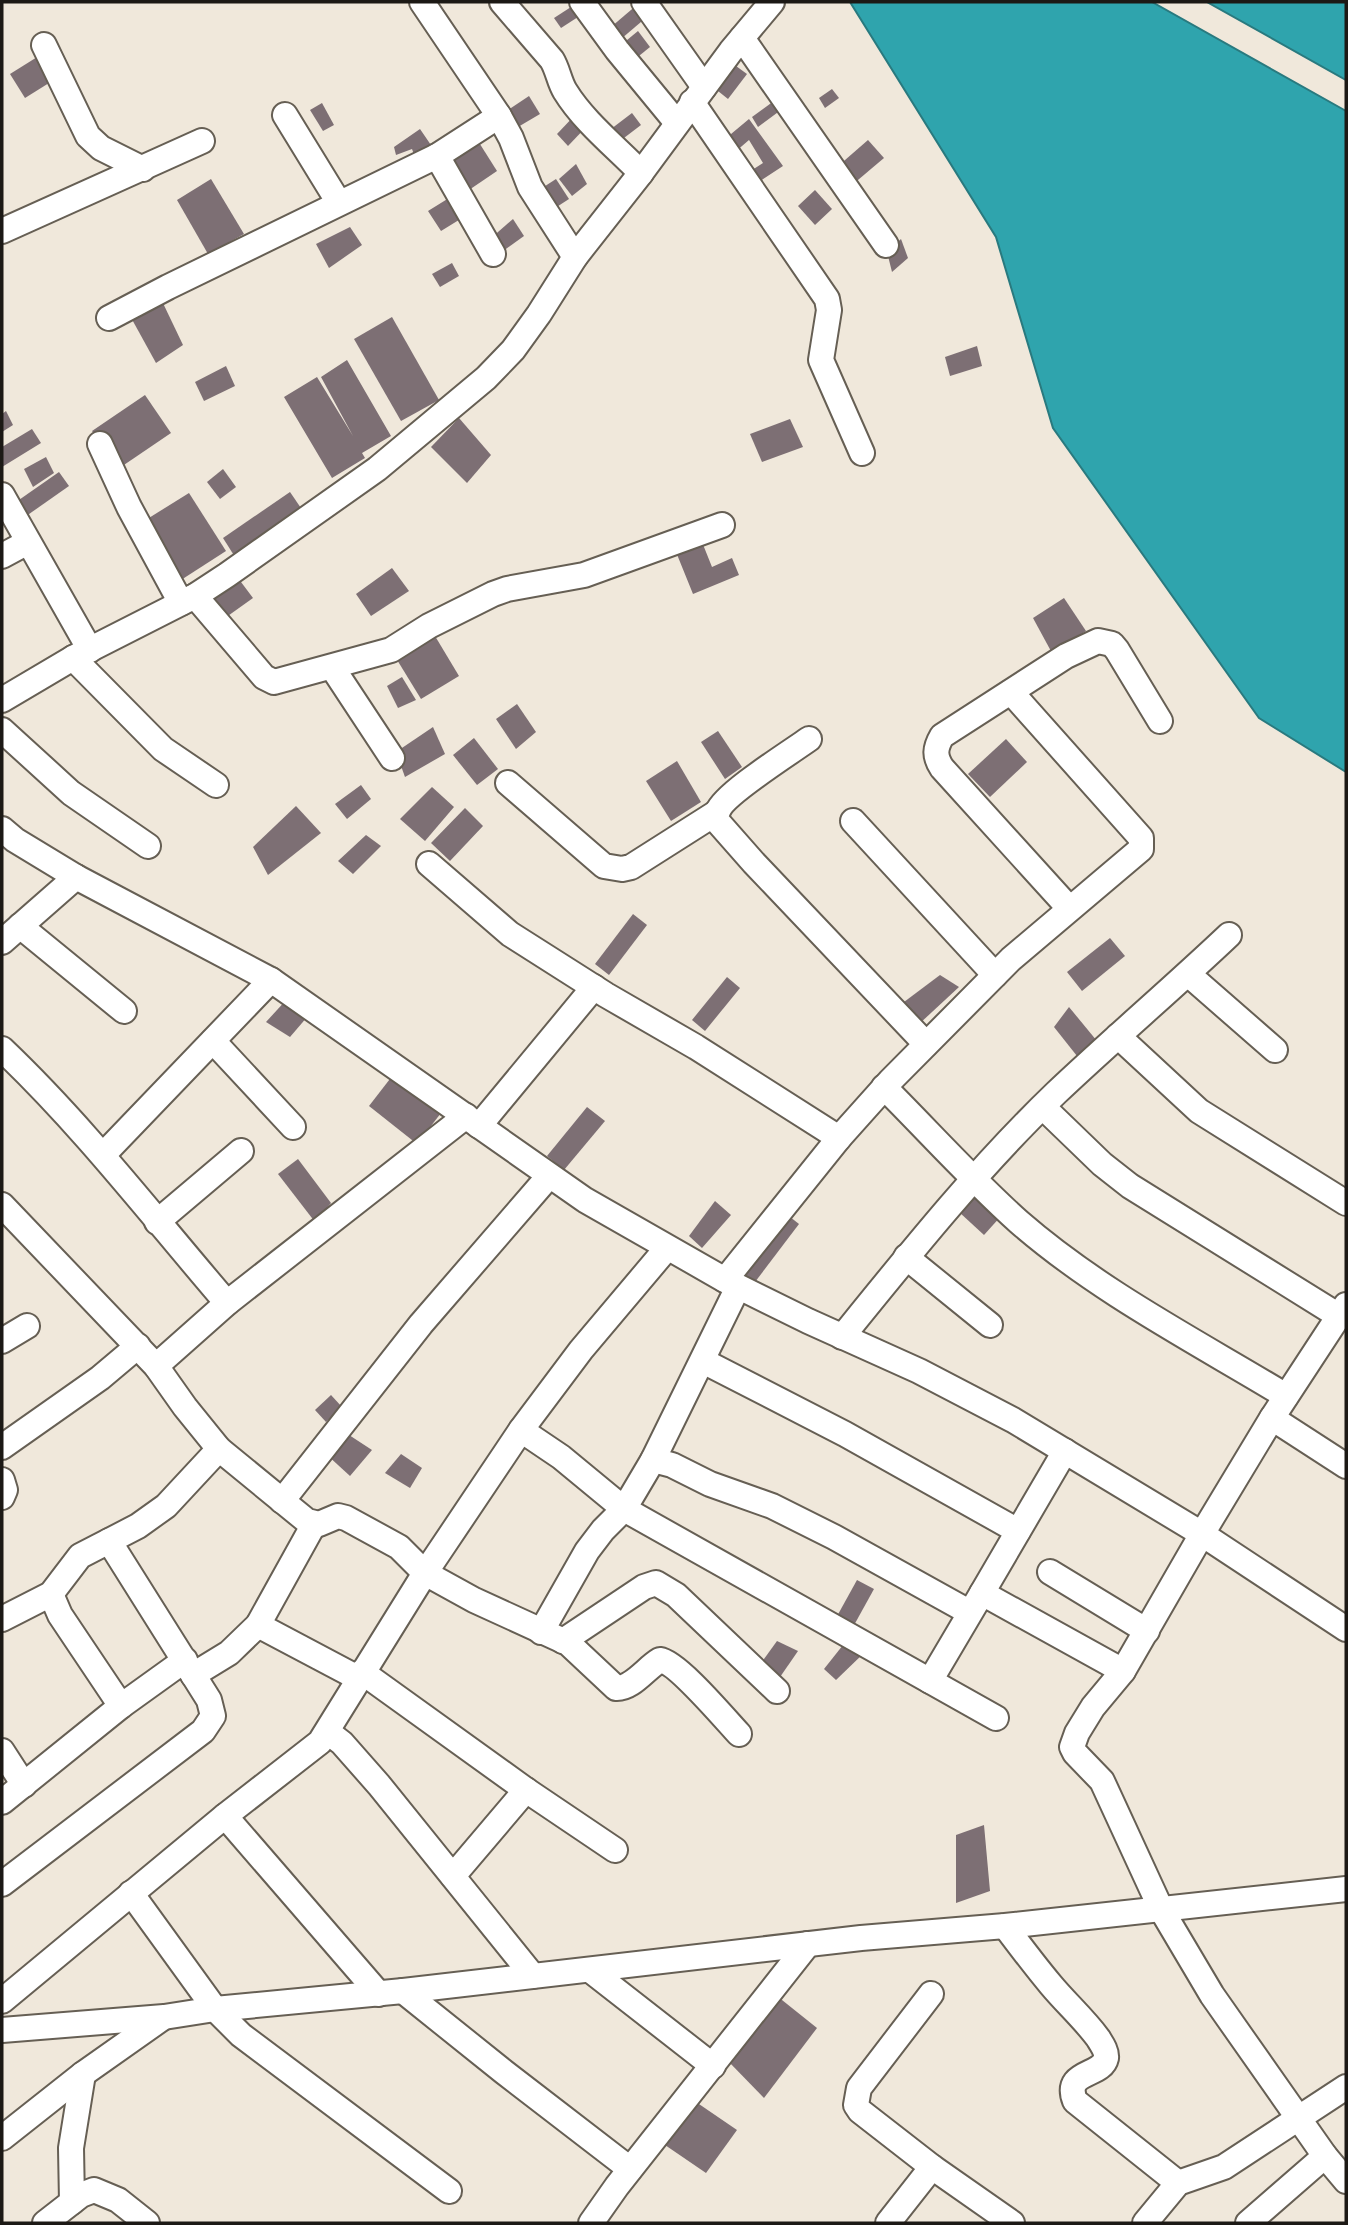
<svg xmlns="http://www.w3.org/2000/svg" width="1348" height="2225" viewBox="0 0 1348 2225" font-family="Lora,serif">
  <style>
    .water { fill: #2fa4ad; stroke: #297a7f; stroke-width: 2 }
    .building { fill: #7d6f74 }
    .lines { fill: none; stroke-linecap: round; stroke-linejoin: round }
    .minor-casing { stroke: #665f54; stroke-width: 28 }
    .minor { stroke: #fff; stroke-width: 24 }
  </style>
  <rect width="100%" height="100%" fill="#f0e8db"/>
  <g class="water">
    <polygon points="850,2 1152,2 1346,111 1346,772 1259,718 1053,428 996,237"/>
    <polygon points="1207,2 1346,2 1346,80"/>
  </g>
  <g class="building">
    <polygon points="638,4 648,16 621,39 611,27"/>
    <polygon points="571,7 578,17 561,28 554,18"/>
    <polygon points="638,31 650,47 634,60 621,45"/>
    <polygon points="42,54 57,78 25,98 10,74"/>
    <polygon points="736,66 747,74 728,99 718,91"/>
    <polygon points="832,89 839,98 825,108 819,98"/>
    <polygon points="529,96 540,114 518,127 508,110"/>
    <polygon points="778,98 785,107 758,127 752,117"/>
    <polygon points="322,103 334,125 323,131 310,110"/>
    <polygon points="632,113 641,125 620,141 611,129"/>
    <polygon points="576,114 588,125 568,146 557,134"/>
    <polygon points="749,119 783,166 757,183 749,172 763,163 749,140 735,152 725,139"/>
    <polygon points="420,129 433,148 416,160 412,149 396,155 394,147"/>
    <polygon points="868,140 884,158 852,185 837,167"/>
    <polygon points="478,141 497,171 469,190 450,160"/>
    <polygon points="576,164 587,184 572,196 559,179"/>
    <polygon points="211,179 244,234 208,254 177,200"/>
    <polygon points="556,179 569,199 552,210 539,190"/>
    <polygon points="815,190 832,209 815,225 798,206"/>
    <polygon points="449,198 452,210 461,205 467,215 441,231 428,211"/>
    <polygon points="513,219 524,236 499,254 490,239"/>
    <polygon points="350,227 362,245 329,268 316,244"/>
    <polygon points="901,239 908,258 892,272 887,252"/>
    <polygon points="452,263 459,276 440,287 432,274"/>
    <polygon points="161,299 183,345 156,363 129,314"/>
    <polygon points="392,317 439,400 401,421 354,339"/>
    <polygon points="977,346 982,366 950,376 945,357"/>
    <polygon points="347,360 391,436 362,453 365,458 332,478 284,397 317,377 353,436 321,377"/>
    <polygon points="226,366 235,386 204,401 195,382"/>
    <polygon points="145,395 171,433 118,469 92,431"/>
    <polygon points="6,411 13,425 2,432 2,414"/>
    <polygon points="459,418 491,455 467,483 431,447"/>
    <polygon points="790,419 803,447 762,462 750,434"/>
    <polygon points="32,429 41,443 2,467 2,447"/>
    <polygon points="46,457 54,473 33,487 24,469"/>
    <polygon points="223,469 236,487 220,499 207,482"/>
    <polygon points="59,472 69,486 22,519 16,502"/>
    <polygon points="290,492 303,511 235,557 223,538"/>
    <polygon points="189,493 226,551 181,580 144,521"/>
    <polygon points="702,542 712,567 732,558 739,575 693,594 676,552"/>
    <polygon points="392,568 409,591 371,616 356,594"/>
    <polygon points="238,578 253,598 225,618 209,598"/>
    <polygon points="1064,598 1086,631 1052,653 1033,618"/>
    <polygon points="429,626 459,676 421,699 391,650"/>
    <polygon points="402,677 416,700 398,708 387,686"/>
    <polygon points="517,704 536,732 516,749 496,719"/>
    <polygon points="433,727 445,754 405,777 396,752"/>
    <polygon points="718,731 742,767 725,779 701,742"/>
    <polygon points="474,738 498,769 477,785 453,755"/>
    <polygon points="1006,739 1027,762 990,797 968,774"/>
    <polygon points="677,761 701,802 671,821 646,781"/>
    <polygon points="361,785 371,799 347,819 335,804"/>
    <polygon points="432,787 454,807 425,841 400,819"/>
    <polygon points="296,806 321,833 268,875 253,847"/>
    <polygon points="465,808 483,826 450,861 431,843"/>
    <polygon points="366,835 381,846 353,874 338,861"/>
    <polygon points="633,914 647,925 609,975 595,964"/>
    <polygon points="1110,938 1125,956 1082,991 1067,972"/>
    <polygon points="940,975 959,987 918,1025 900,1005"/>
    <polygon points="727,977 740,988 705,1031 692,1020"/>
    <polygon points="288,998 308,1016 290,1037 266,1022"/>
    <polygon points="1069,1007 1097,1041 1077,1056 1054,1027"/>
    <polygon points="393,1075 441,1113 417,1144 369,1106"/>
    <polygon points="587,1107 605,1121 564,1170 547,1156"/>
    <polygon points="298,1159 331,1203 315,1222 278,1174"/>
    <polygon points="977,1192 1002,1215 984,1235 959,1212"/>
    <polygon points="715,1201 731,1215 702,1248 689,1236"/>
    <polygon points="785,1213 799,1224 755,1282 740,1271"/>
    <polygon points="331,1395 342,1407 326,1422 315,1410"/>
    <polygon points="346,1433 372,1450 350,1476 326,1454"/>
    <polygon points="401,1454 422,1468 410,1488 385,1473"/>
    <polygon points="857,1580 874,1589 853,1627 836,1618"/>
    <polygon points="847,1640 865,1652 836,1680 824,1669"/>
    <polygon points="777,1641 798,1651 778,1680 759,1666"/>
    <polygon points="984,1825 990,1891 956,1903 956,1835"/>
    <polygon points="777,1996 817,2028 764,2098 728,2061"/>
    <polygon points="696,2102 737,2130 706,2173 665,2145"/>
  </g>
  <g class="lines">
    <defs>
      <g id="minor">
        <polyline points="422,2 499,116 511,138 530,187 575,257"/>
        <path d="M502,2L552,60C558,70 559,81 565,91C584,122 616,147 641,173"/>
        <polyline points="582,2 617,50 677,123"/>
        <polyline points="644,2 704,87"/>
        <polyline points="742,38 886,245"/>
        <polyline points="44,45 88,136 101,148 143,169"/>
        <polyline points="692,102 827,299 829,310 821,360 862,453"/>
        <polyline points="285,115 339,203"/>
        <polyline points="437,156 493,254"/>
        <polyline points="2,231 202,141"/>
        <polyline points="109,318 168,287 437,156 499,116"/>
        <polyline points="100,444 129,507 181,603"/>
        <polyline points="2,495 90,650"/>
        <polyline points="2,556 28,542"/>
        <polyline points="195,596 264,677 274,682 391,650 429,626 493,594 507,589 584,575 722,525"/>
        <polyline points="73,658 163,749 216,785"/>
        <polyline points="332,667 392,758"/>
        <polyline points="2,700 73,658 195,596 227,575 377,469 486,378 513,350 539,314 575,257 641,173 731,51 772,2"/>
        <polyline points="2,730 71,793 148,846"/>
        <path d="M809,739C791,752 724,794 718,811C716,815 717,817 717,821L754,863L926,1044"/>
        <polyline points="508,783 604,866 622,869 631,867 716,813"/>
        <polyline points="853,821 995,975"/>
        <polyline points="2,829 15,840 76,877 271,980 585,1200 725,1280 808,1321 919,1371 1013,1420 1202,1534 1346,1629"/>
        <polyline points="429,864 510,934 606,995 696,1047 839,1138"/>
        <path d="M1069,908L942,768C934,756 935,748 942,736L1066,656L1098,641L1112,644L1117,650L1160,721"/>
        <polyline points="20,926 124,1011"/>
        <polyline points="2,942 76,877"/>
        <polyline points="1188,974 1275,1050"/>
        <polyline points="1118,1036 1199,1111 1346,1203"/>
        <polyline points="213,1041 293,1127"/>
        <path d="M2,1049C84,1127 153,1217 227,1303"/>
        <path d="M884,1087C929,1132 972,1180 1019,1222C1098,1291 1197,1342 1286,1396"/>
        <polyline points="1043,1107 1102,1164 1130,1186 1339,1316"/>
        <polyline points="479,1126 594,987"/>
        <polyline points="103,1155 271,980"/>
        <path d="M2,1205L156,1366L185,1407L219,1449L307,1521L319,1524L338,1516L346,1518L399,1547L425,1573L474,1600L568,1643L616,1688C632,1689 646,1668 660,1660C677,1662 725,1719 739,1734"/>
        <polyline points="157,1222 241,1151"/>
        <polyline points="906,1257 990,1325"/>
        <polyline points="725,1280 839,1138 890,1081 1011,959 1141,849 1141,838 1011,692"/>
        <polyline points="1346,1305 1272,1418 1202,1534 1123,1671 1093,1707 1077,1733 1072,1747 1075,1753 1102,1781 1161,1909 1212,1995 1325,2156 1346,2181"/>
        <path d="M842,1337C910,1253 978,1168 1056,1093C1113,1039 1172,989 1229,935"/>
        <polyline points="2,1341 27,1326"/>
        <polyline points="703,1361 845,1434 1018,1531"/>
        <polyline points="156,1366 227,1303 466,1116"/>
        <polyline points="1272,1418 1346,1466"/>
        <polyline points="521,1430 561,1457 624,1509 996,1718"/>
        <polyline points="2,1447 100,1378 138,1346"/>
        <polyline points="653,1460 672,1465 710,1484 772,1506 834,1537 969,1612"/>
        <polyline points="2,1480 5,1490 2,1497"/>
        <polyline points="282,1501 421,1324 549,1176"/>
        <polyline points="1050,1572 1147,1631"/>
        <polyline points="982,1593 1065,1451"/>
        <polyline points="51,1594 60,1615 121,1706"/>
        <polyline points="2,1619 51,1594 80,1556 138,1526 166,1506 219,1449"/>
        <polyline points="258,1625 358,1678"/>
        <polyline points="541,1632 587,1551 603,1530 624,1509 653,1460 738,1287"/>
        <polyline points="563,1641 644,1587 656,1583 676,1595 777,1691"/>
        <polyline points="362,1672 526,1790 615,1850"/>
        <polyline points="193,1675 229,1653 258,1625 314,1524"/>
        <polyline points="930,1681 982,1593 1123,1671"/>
        <polyline points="326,1734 333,1736 342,1743 379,1785 533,1976"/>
        <polyline points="2,1751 24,1785"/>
        <polyline points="2,1802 121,1706 185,1660"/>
        <polyline points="225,1816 379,1994"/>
        <polyline points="453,1876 526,1790"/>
        <polyline points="2,1884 203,1731 213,1716 209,1700 109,1541"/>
        <polyline points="131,1893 215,2009 241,2035 449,2191"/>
        <path d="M1005,1926C1020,1946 1035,1966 1051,1985C1066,2003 1084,2019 1098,2038C1101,2043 1107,2051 1106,2058C1102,2077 1063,2070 1075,2101L1178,2183"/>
        <polyline points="590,1970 713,2066"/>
        <polyline points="403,1991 504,2072 630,2169"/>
        <polyline points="931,1994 859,2088 856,2105 860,2111 932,2167 1012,2223"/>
        <polyline points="2,2001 225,1816 320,1742 425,1573 521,1430 581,1350 667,1248"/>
        <polyline points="2,2030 164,2017 215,2009 403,1991 861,1938 1005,1926 1346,1889"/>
        <polyline points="2,2138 83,2074 161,2019"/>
        <polyline points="72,2202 71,2148 83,2074"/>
        <polyline points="45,2223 81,2195 94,2190 118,2200 147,2223"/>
        <polyline points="591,2223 617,2186 808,1944"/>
        <polyline points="888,2223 932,2167"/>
        <polyline points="1145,2223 1178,2183 1224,2167 1346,2087"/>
        <polyline points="1248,2223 1325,2156"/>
      </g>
    </defs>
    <use href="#minor" class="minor-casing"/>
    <use href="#minor" class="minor"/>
  </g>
  <rect width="1348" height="2225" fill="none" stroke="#1c1915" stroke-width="7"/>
</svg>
